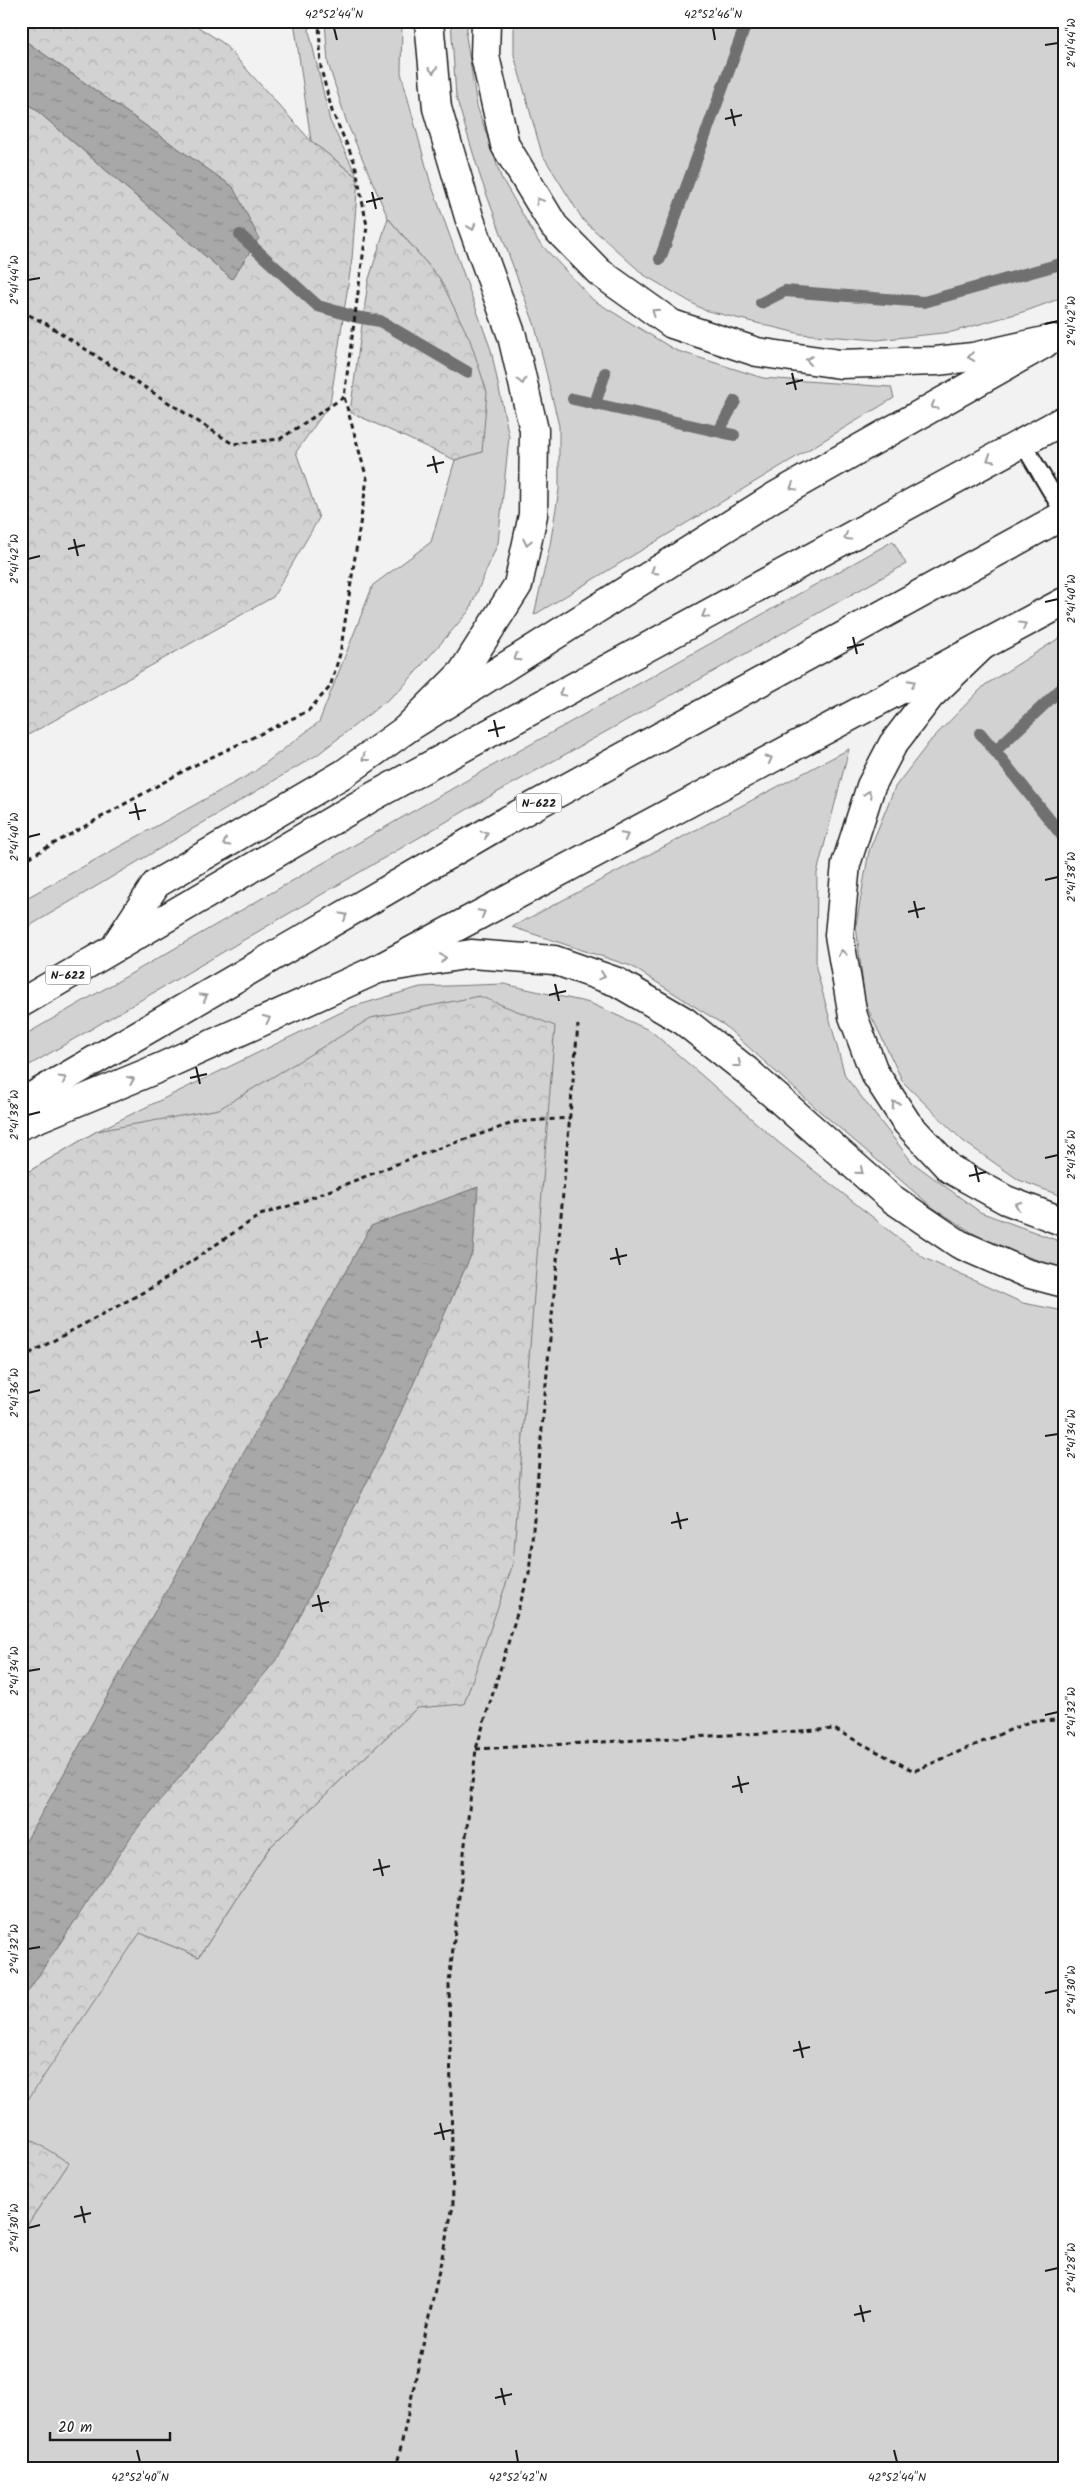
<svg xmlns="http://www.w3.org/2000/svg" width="1085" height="2490" viewBox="0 0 1085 2490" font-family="Kalam,sans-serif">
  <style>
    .grass { fill: #d2d2d2; stroke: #777 }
    .forest { fill: url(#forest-crowns); stroke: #777 }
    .water { fill: url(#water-ripples); stroke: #707070 }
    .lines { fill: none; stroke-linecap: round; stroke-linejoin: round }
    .stream { stroke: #707070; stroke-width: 12 }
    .service-casing { stroke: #1c1c1c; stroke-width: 20 }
    .trunk-casing { stroke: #1c1c1c; stroke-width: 31 }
    .motorway-casing { stroke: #1c1c1c; stroke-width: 31 }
    .path { stroke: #1c1c1c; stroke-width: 3; stroke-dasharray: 5 4; stroke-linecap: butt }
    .service { stroke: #fff; stroke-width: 16 }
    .trunk { stroke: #fff; stroke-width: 28 }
    .motorway { stroke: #fff; stroke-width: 28 }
    .oneway { stroke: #999 }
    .ticks { fill: none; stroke: #1c1c1c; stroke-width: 2 }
    .labels { text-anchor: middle; stroke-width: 5; stroke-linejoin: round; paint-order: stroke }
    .shield { fill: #fff; stroke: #606060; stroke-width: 1 }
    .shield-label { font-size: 12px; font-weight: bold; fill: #1c1c1c }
    .neatline { fill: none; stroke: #1c1c1c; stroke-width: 2 }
    .ticks-label { font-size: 12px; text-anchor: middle; fill: #1c1c1c }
  </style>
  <defs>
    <pattern id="forest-crowns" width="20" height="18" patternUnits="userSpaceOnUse" patternTransform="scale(1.25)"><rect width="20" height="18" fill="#d2d2d2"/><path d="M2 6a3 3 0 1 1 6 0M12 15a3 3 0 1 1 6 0" fill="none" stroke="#b4b4b4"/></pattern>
    <pattern id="water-ripples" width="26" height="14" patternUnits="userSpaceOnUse" patternTransform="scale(1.25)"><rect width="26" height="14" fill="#a8a8a8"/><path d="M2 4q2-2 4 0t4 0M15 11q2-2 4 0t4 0" fill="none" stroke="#888"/></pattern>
  </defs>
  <rect width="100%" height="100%" fill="#f2f2f2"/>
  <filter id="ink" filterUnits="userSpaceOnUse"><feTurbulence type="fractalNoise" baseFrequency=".02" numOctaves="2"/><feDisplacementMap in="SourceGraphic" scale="10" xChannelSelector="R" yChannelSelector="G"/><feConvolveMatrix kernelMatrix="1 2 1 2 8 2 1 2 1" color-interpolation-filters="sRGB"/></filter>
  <g filter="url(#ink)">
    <g class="grass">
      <polygon points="294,21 309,21 309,31 330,121 358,178 311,141"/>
      <polygon points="325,21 402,21 401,73 430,181 491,350 509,437 498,543 469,611 400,690 317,755 21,931 21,901 254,772 319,722 373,585 431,542 455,460 482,452 440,279 388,218 347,123 328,63"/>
      <polygon points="451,21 468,21 466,36 477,106 501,177 538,241 593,300 675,350 763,378 891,387 894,398 534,615 550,545 559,490 559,426 535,326 481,179 456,97"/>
      <polygon points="514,21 1064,21 1064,297 1026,311 952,332 877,340 801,334 704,310 644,275 583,220 542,154 514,55"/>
      <polygon points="893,541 906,564 480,802 21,1070 21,1037 469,779"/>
      <polygon points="1064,635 1064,1197 1019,1180 963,1141 903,1082 865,1003 856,925 869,851 895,787 931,740 985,685"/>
      <polygon points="849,749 817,873 816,968 845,1076 912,1162 980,1212 1064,1243 1064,1269 990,1244 932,1207 816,1108 724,1025 631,966 512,927"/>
      <polygon points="504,984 590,1003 651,1031 778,1142 924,1258 1023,1303 1064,1311 1064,2469 21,2469 21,2234 68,2164 21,2133 21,2002 83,1909 199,1957 269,1848 417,1708 21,1176 97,1131 352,1007 420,987"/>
    </g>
    <g class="forest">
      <polygon points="21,21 189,21 223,43 311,141 358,178 352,259 330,404 296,452 319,518 273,597 21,739 21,97 232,279 233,187 21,38"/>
      <polygon points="388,218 440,279 470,340 487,392 482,452 455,460 350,412 368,282"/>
      <polygon points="479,996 555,1026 513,1564 464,1704 417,1708 269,1848 199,1957 140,1933 21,2110 21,1176 97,1131 219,1109 371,1018"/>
      <polygon points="21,2133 69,2163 21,2234"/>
    </g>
    <g class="water">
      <polygon points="21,38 233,187 259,238 232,279 21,97"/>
      <polygon points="478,1187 473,1251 389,1438 281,1654 132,1835 21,2002 21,1850 371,1226"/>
    </g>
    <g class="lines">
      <g class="stream">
        <polyline points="240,235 318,306 356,317 380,321 467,372"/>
        <polyline points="660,259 747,21"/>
        <polyline points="761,303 785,291 924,302 1064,263"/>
        <polyline points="573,399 734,435"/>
        <polyline points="595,404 605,373"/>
        <polyline points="719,431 735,401"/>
        <polyline points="980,733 995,751 1064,686"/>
        <polyline points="995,751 1064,838"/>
      </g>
      <defs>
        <polyline id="service" points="1022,442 1064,513"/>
        <g id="trunk">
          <polyline points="118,942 156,884 345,773 405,730 774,497 1044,344"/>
          <polyline points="21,1003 374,796 1064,420"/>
          <polyline points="21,1103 501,824 1064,515"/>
          <polyline points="21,1125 159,1068 378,969 1064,602"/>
        </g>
        <g id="motorway">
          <polyline points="486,21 485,56 505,145 554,226 599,272 672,324 757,352 840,364 936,361 973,357 1053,339"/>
          <polyline points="981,647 930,696 893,744 871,786 846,864 839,935 853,1016 874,1072 907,1123 950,1169 1006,1200 1064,1222"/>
          <polyline points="405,730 462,673 518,585 533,515 534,430 512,336 469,217 437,108 429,21"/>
          <polyline points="378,969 471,954 554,960 617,982 684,1021 747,1071 891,1198 959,1244 1026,1273 1064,1283"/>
        </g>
      </defs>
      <use href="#service" class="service-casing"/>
      <use href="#trunk" class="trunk-casing"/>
      <use href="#motorway" class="motorway-casing"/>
      <g class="path">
        <polyline points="21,311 45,323 233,444 280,439 344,397 367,226 355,163 332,111 321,69 319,21"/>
        <polyline points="21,862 189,768 308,711 330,687 340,654 367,479 344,397"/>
        <polyline points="21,1358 153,1287 260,1215 298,1203 422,1154 516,1122 570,1118"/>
        <polyline points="476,1749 834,1729 914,1771 1031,1721 1064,1720"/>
        <polyline points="396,2469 453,2206 449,1983 476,1749 529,1574 578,1025"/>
      </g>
      <use href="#service" class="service"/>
      <use href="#trunk" class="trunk"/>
      <use href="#motorway" class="motorway"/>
    </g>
    <defs><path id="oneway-chevron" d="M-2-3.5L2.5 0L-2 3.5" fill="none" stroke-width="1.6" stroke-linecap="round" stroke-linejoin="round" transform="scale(1.25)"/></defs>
    <g class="oneway">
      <use href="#oneway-chevron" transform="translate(433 70) rotate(85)"/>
      <use href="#oneway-chevron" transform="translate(539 201) rotate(-121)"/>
      <use href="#oneway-chevron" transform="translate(472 227) rotate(70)"/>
      <use href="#oneway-chevron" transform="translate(655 312) rotate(-145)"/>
      <use href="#oneway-chevron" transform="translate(971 357) rotate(171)"/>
      <use href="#oneway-chevron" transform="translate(809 360) rotate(-172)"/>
      <use href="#oneway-chevron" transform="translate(522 381) rotate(77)"/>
      <use href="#oneway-chevron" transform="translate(934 406) rotate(151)"/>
      <use href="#oneway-chevron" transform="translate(990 459) rotate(151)"/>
      <use href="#oneway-chevron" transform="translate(793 487) rotate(151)"/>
      <use href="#oneway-chevron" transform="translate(847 537) rotate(151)"/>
      <use href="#oneway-chevron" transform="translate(527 542) rotate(102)"/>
      <use href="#oneway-chevron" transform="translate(654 571) rotate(148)"/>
      <use href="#oneway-chevron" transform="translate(705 615) rotate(151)"/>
      <use href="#oneway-chevron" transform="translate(1023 625) rotate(-29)"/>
      <use href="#oneway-chevron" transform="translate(517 658) rotate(147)"/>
      <use href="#oneway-chevron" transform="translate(912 683) rotate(-28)"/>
      <use href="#oneway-chevron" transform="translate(562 693) rotate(151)"/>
      <use href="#oneway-chevron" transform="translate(365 758) rotate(144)"/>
      <use href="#oneway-chevron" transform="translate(769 759) rotate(-28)"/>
      <use href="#oneway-chevron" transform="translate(868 794) rotate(-72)"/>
      <use href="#oneway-chevron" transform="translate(485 834) rotate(-30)"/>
      <use href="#oneway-chevron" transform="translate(625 836) rotate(-28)"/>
      <use href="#oneway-chevron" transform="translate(226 843) rotate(150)"/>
      <use href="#oneway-chevron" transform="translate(482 913) rotate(-28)"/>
      <use href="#oneway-chevron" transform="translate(344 916) rotate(-30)"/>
      <use href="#oneway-chevron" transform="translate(842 953) rotate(-100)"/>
      <use href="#oneway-chevron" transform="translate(443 958) rotate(-9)"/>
      <use href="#oneway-chevron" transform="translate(602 976) rotate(19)"/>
      <use href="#oneway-chevron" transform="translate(204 997) rotate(-30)"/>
      <use href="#oneway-chevron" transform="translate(267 1019) rotate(-24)"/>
      <use href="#oneway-chevron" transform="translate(738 1064) rotate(38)"/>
      <use href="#oneway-chevron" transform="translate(63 1079) rotate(-30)"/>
      <use href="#oneway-chevron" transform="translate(131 1080) rotate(-22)"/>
      <use href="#oneway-chevron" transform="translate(895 1104) rotate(-123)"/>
      <use href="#oneway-chevron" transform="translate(860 1171) rotate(41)"/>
      <use href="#oneway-chevron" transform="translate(1018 1205) rotate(-159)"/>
    </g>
  </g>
  <path class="ticks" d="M334,28L337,40M713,28L715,40M1045,45L1058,43M731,109L735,126M725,119L742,115M372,192L376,209M366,202L383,198M28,280L40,278M1045,324L1058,321M792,373L796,390M786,384L803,380M433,456L437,473M427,466L444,462M74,539L78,556M68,549L85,545M28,559L40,556M1045,602L1058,599M853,637L857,654M847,648L864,644M494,720L498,737M488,731L505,727M135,803L139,820M129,813L146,810M28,837L40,834M1045,880L1058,877M914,901L918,918M908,912L925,908M555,984L559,1001M549,995L566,991M196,1067L200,1084M190,1078L207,1074M28,1115L40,1112M1045,1158L1058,1155M975,1165L979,1182M969,1176L986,1172M616,1248L620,1265M610,1259L627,1255M257,1331L261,1348M251,1342L268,1338M28,1393L40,1390M1045,1436L1058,1434M677,1512L681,1529M671,1523L688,1519M318,1595L322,1612M312,1606L329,1602M28,1671L40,1669M1045,1715L1058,1712M738,1776L742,1793M732,1787L749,1783M379,1859L383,1876M373,1870L390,1866M28,1949L40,1947M1045,1993L1058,1990M799,2041L803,2058M793,2051L810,2047M440,2123L444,2140M434,2134L451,2130M81,2206L85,2223M74,2217L91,2213M28,2228L40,2225M1045,2271L1058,2268M860,2305L864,2322M854,2315L871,2311M501,2388L505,2405M495,2398L512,2394M137,2450L140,2462M516,2450L518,2462M894,2450L897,2462"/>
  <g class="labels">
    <g class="shield">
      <rect x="516.5" y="793.5" width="45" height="19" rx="4"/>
      <rect x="45.5" y="965.5" width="45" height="19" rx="4"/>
    </g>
    <g class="shield-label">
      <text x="539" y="807">N-622</text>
      <text x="68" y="979">N-622</text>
    </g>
  </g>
  <rect width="1085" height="2490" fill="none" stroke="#fff" stroke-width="55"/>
  <path d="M50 2432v8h120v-8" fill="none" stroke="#1c1c1c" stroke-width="2.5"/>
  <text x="58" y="2432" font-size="15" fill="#1c1c1c" stroke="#ffffff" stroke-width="4" paint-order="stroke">20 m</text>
  <rect x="28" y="28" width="1030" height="2434" class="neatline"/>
  <g class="ticks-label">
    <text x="334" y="18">42°52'44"N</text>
    <text x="713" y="18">42°52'46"N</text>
    <text transform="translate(1071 43) rotate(-90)" y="4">2°41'44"W</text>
    <text transform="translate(14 280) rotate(-90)" y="4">2°41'44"W</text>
    <text transform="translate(1071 321) rotate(-90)" y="4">2°41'42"W</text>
    <text transform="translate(14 559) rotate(-90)" y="4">2°41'42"W</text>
    <text transform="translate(1071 599) rotate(-90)" y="4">2°41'40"W</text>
    <text transform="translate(14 837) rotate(-90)" y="4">2°41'40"W</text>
    <text transform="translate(1071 877) rotate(-90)" y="4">2°41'38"W</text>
    <text transform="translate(14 1115) rotate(-90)" y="4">2°41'38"W</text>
    <text transform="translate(1071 1155) rotate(-90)" y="4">2°41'36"W</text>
    <text transform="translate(14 1393) rotate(-90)" y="4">2°41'36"W</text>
    <text transform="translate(1071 1434) rotate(-90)" y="4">2°41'34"W</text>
    <text transform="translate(14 1671) rotate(-90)" y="4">2°41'34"W</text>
    <text transform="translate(1071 1712) rotate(-90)" y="4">2°41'32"W</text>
    <text transform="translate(14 1949) rotate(-90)" y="4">2°41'32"W</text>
    <text transform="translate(1071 1990) rotate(-90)" y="4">2°41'30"W</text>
    <text transform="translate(14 2228) rotate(-90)" y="4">2°41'30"W</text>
    <text transform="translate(1071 2268) rotate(-90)" y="4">2°41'28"W</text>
    <text x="140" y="2481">42°52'40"N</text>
    <text x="518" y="2481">42°52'42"N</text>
    <text x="897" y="2481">42°52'44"N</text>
  </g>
</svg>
